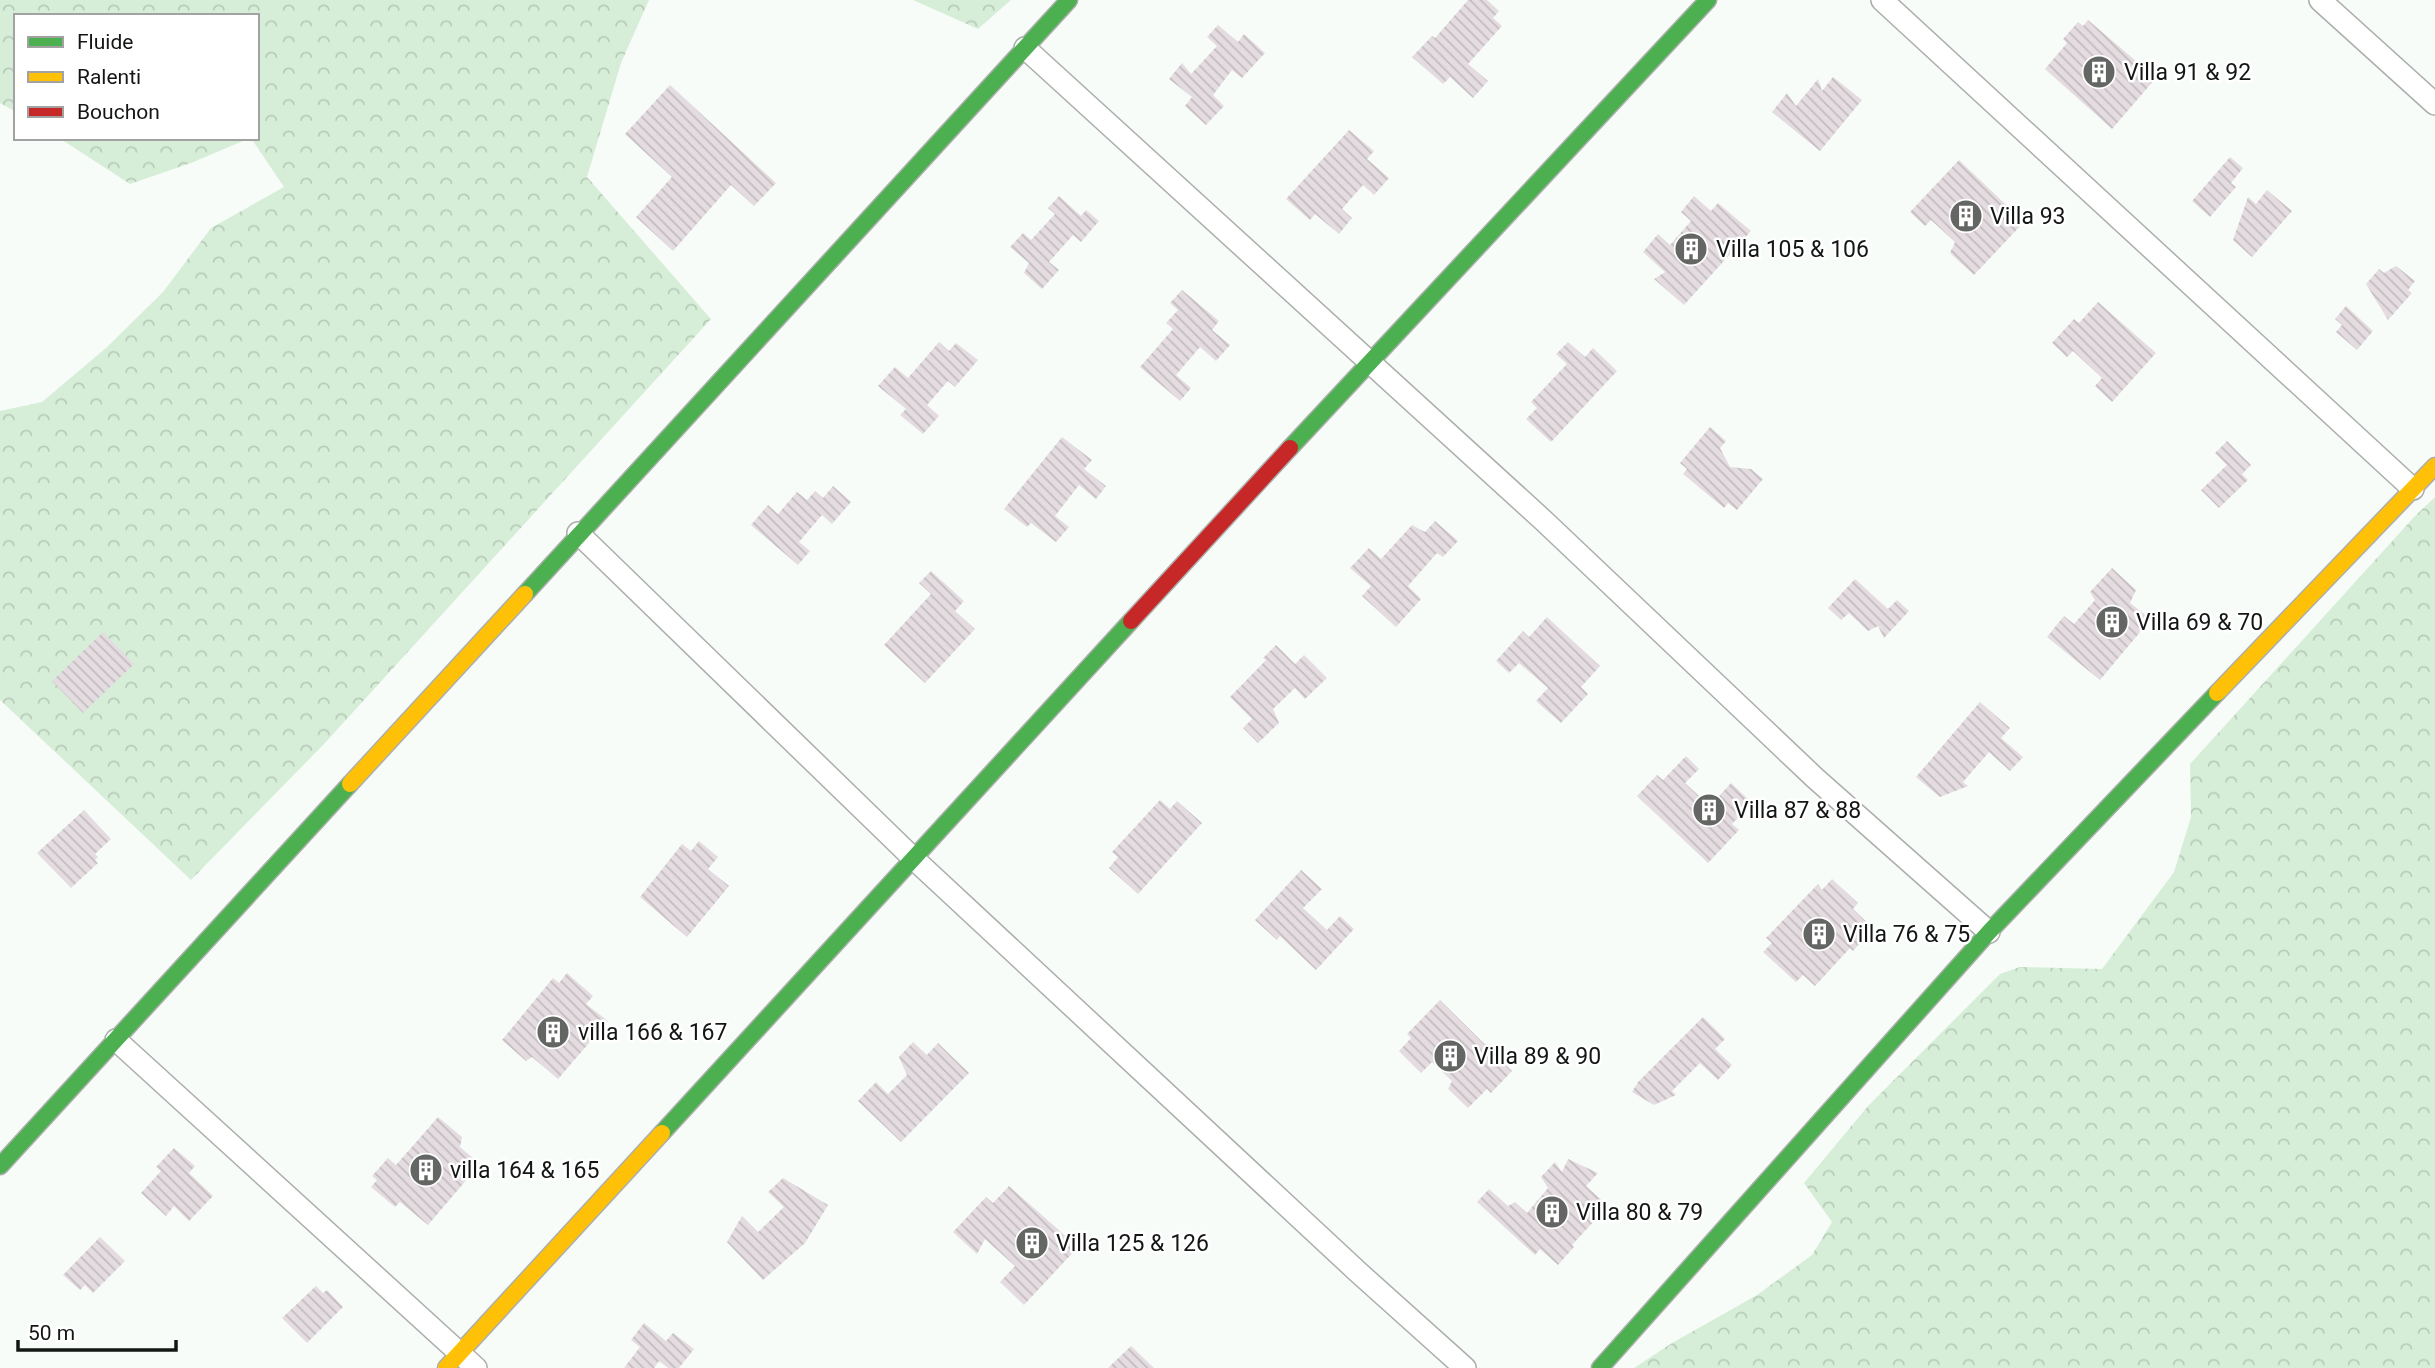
<svg xmlns="http://www.w3.org/2000/svg" width="2435" height="1368" viewBox="0 0 2435 1368" font-family="Roboto,sans-serif">
  <style>
    .forest { fill: url(#forest-crowns) }
    .building { fill: url(#building-back-hatch) }
    .lines { fill: none; stroke-linecap: round; stroke-linejoin: round }
    .street-casing { stroke: #acaeac; stroke-width: 24 }
    .fast-casing { stroke: #acaeac; stroke-width: 19 }
    .slow-casing { stroke: #acaeac; stroke-width: 19 }
    .jam-casing { stroke: #acaeac; stroke-width: 19 }
    .street { stroke: #fefffe; stroke-width: 21 }
    .fast { stroke: #4caf50; stroke-width: 16 }
    .slow { stroke: #ffc107; stroke-width: 16 }
    .jam { stroke: #c62828; stroke-width: 16 }
    .labels { text-anchor: middle; stroke-width: 5; stroke-linejoin: round; paint-order: stroke }
    .poi-label { font-size: 23px; fill: #141615; stroke: #fff; text-anchor: start }
  </style>
  <defs>
    <pattern id="forest-crowns" width="20" height="18" patternUnits="userSpaceOnUse" patternTransform="scale(1.75)"><rect width="20" height="18" fill="#d6eed8"/><path d="M2 6a3 3 0 1 1 6 0M12 15a3 3 0 1 1 6 0" fill="none" stroke="#b7cbb8"/></pattern>
    <pattern id="building-back-hatch" width="6" height="6" patternUnits="userSpaceOnUse" patternTransform="scale(1.75)"><rect width="6" height="6" fill="#e4dce0"/><path d="M-1 5l2 2M0 0l6 6M5-1l2 2" fill="none" stroke="#c3bcbf"/></pattern>
  </defs>
  <rect width="100%" height="100%" fill="#f8fcf8"/>
  <g class="forest">
    <polygon points="0,0 649,0 621,63 587,177 711,319 324,744 191,880 0,700 0,411 42,402 106,348 163,292 211,228 284,187 251,138 257,138 257,16 16,16 16,112 0,103"/>
    <polygon points="913,0 1011,0 978,29"/>
    <polygon points="59,138 250,138 191,163 130,184"/>
    <polygon points="2435,497 2435,1368 1634,1368 1672,1343 1757,1295 1812,1255 1832,1222 1804,1183 1868,1106 2000,974 2020,967 2102,969 2174,872 2191,817 2190,764 2414,517"/>
  </g>
  <g class="building">
    <polygon points="1468,0 1487,0 1499,11 1493,18 1502,26 1468,64 1488,81 1473,98 1450,77 1443,84 1412,57 1432,36 1435,38"/>
    <polygon points="2088,20 2156,78 2112,129 2045,69 2067,43 2063,39 2078,22 2083,26"/>
    <polygon points="1218,25 1238,42 1244,34 1265,53 1242,78 1232,70 1213,95 1224,106 1206,125 1185,106 1192,97 1169,79 1182,63 1191,74 1217,46 1207,37"/>
    <polygon points="1833,77 1862,100 1820,151 1772,112 1787,93 1796,106 1818,79 1822,91"/>
    <polygon points="670,85 776,183 754,206 731,185 673,251 636,217 672,177 625,134"/>
    <polygon points="1349,130 1374,151 1367,159 1389,178 1374,195 1363,185 1342,209 1352,218 1339,234 1315,214 1310,220 1286,199"/>
    <polygon points="2230,157 2243,168 2231,183 2236,187 2210,217 2192,201"/>
    <polygon points="1959,160 2024,222 1974,275 1950,253 1955,242 1931,220 1925,226 1910,212"/>
    <polygon points="2267,190 2292,211 2252,257 2233,240 2248,197 2256,204"/>
    <polygon points="1059,196 1081,216 1086,210 1099,221 1081,242 1073,235 1049,262 1059,270 1042,289 1024,273 1029,263 1010,247 1023,233 1031,240 1055,214 1048,208"/>
    <polygon points="1694,196 1711,211 1718,203 1751,231 1684,305 1654,279 1665,272 1643,252 1658,234 1670,245 1691,221 1681,212"/>
    <polygon points="2396,266 2415,281 2408,290 2412,293 2388,320 2366,284 2379,269 2384,273"/>
    <polygon points="1182,290 1219,321 1212,330 1230,345 1216,361 1200,347 1176,375 1191,388 1180,401 1140,367 1173,329 1166,323 1178,310 1170,303"/>
    <polygon points="2098,302 2156,353 2112,402 2095,386 2102,378 2073,351 2067,357 2052,343 2074,319 2079,323"/>
    <polygon points="2346,306 2373,331 2357,350 2336,332 2342,325 2335,319"/>
    <polygon points="939,342 949,351 956,343 978,360 955,387 948,381 927,405 939,416 923,434 900,415 906,409 878,386 895,367 908,378"/>
    <polygon points="1568,342 1585,357 1593,348 1617,371 1551,442 1526,419 1537,408 1531,402 1567,364 1556,354"/>
    <polygon points="1710,427 1726,441 1720,448 1730,467 1751,469 1763,479 1737,510 1728,503 1724,508 1683,474 1687,469 1680,463"/>
    <polygon points="1062,437 1092,460 1084,469 1106,486 1096,499 1079,485 1055,516 1069,527 1056,542 1031,523 1027,527 1004,509"/>
    <polygon points="2227,441 2251,465 2242,474 2248,480 2219,508 2201,490 2227,465 2215,453"/>
    <polygon points="833,486 851,502 832,524 822,515 799,542 810,551 798,565 751,525 768,505 778,514 797,492 807,500 815,491 823,498"/>
    <polygon points="1435,521 1458,541 1443,557 1437,553 1408,586 1421,599 1396,627 1362,596 1371,586 1350,568 1369,548 1381,559 1412,525 1425,532"/>
    <polygon points="2112,568 2136,590 2130,603 2151,619 2100,680 2047,637 2064,616 2074,624 2095,600 2090,592"/>
    <polygon points="931,571 964,601 955,611 975,629 925,683 884,645 931,594 919,583"/>
    <polygon points="1855,579 1888,609 1897,600 1909,611 1884,638 1878,626 1868,631 1849,613 1841,620 1828,608"/>
    <polygon points="1547,617 1600,666 1581,687 1588,694 1561,723 1536,701 1548,688 1519,663 1509,673 1496,661 1523,631 1529,637"/>
    <polygon points="103,632 134,664 83,713 52,681"/>
    <polygon points="1276,645 1295,664 1304,655 1327,678 1305,699 1295,688 1273,709 1279,723 1258,743 1243,728 1252,719 1230,697 1266,660 1263,658"/>
    <polygon points="1980,702 2010,728 2001,738 2023,757 2010,771 1989,752 1963,782 1968,786 1940,797 1916,777"/>
    <polygon points="1686,756 1699,769 1685,783 1710,806 1731,783 1752,803 1732,824 1739,830 1708,863 1637,796 1657,775 1663,780"/>
    <polygon points="1160,800 1170,809 1177,801 1202,823 1138,894 1109,868 1118,857 1112,852"/>
    <polygon points="84,810 111,839 95,854 98,857 95,860 98,863 71,888 37,853"/>
    <polygon points="699,841 718,857 708,869 729,886 687,937 640,897 682,844 691,851"/>
    <polygon points="1301,870 1322,889 1303,908 1327,930 1340,916 1354,929 1316,970 1280,936 1277,940 1255,920"/>
    <polygon points="1832,879 1858,903 1853,909 1873,928 1853,951 1850,948 1815,986 1803,975 1796,982 1763,952 1772,943 1766,938 1818,884 1822,890"/>
    <polygon points="567,973 593,996 586,1004 608,1021 558,1079 532,1057 526,1061 502,1040 553,978 559,983"/>
    <polygon points="1440,1000 1512,1071 1491,1093 1487,1089 1468,1108 1448,1089 1452,1081 1432,1062 1421,1073 1399,1051 1411,1038 1407,1034"/>
    <polygon points="1703,1017 1725,1039 1715,1049 1732,1065 1718,1080 1700,1063 1672,1091 1676,1095 1654,1105 1632,1092 1638,1082"/>
    <polygon points="913,1042 927,1055 938,1043 969,1073 901,1142 858,1101 876,1082 888,1094 907,1075 899,1057"/>
    <polygon points="438,1117 462,1137 460,1147 480,1164 428,1225 400,1202 395,1207 371,1187 377,1180 372,1176 388,1158 396,1165"/>
    <polygon points="174,1148 195,1166 189,1173 213,1196 189,1221 174,1206 166,1216 141,1193 161,1171 156,1167"/>
    <polygon points="1568,1159 1598,1173 1586,1186 1608,1206 1572,1245 1574,1247 1558,1265 1540,1249 1535,1255 1477,1202 1489,1189 1508,1206 1515,1202 1527,1213 1548,1188 1541,1177 1555,1162 1562,1172"/>
    <polygon points="783,1178 828,1205 805,1243 763,1280 727,1242 742,1216 758,1232 784,1207 768,1192"/>
    <polygon points="1009,1186 1078,1247 1024,1305 1000,1282 1015,1266 985,1239 977,1254 953,1232 986,1197 993,1203"/>
    <polygon points="100,1237 125,1261 93,1293 85,1285 80,1290 63,1275"/>
    <polygon points="316,1286 323,1293 327,1290 343,1307 307,1343 282,1318"/>
    <polygon points="644,1323 666,1341 673,1333 694,1349 679,1368 668,1368 659,1361 654,1368 624,1368 640,1347 631,1340"/>
    <polygon points="1131,1346 1154,1368 1108,1368"/>
  </g>
  <g class="lines">
    <defs>
      <g id="street">
        <polyline points="1882,0 2413,489"/>
        <polyline points="2320,0 2435,104"/>
        <polyline points="1025,48 1544,521 1815,778 1989,932"/>
        <polyline points="578,533 914,859 1358,1272 1465,1368"/>
        <polyline points="116,1040 476,1368"/>
      </g>
      <g id="fast">
        <polyline points="1290,448 1708,0"/>
        <polyline points="525,594 1069,0"/>
        <polyline points="662,1133 1131,621"/>
        <polyline points="0,1166 350,784"/>
        <polyline points="1600,1368 1989,932 2217,693"/>
      </g>
      <g id="slow">
        <polyline points="2217,693 2435,466"/>
        <polyline points="350,784 525,594"/>
        <polyline points="446,1368 662,1133"/>
      </g>
      <polyline id="jam" points="1131,621 1290,448"/>
    </defs>
    <use href="#street" class="street-casing"/>
    <use href="#fast" class="fast-casing"/>
    <use href="#slow" class="slow-casing"/>
    <use href="#jam" class="jam-casing"/>
    <use href="#street" class="street"/>
    <use href="#fast" class="fast"/>
    <use href="#slow" class="slow"/>
    <use href="#jam" class="jam"/>
  </g>
  <defs>
    <symbol id="building-disc" viewBox="-11 -11 22 22"><circle r="9.5" fill="#646664" stroke="#fff"/><path d="M-4-6H4V6H1V3H-1V6H-4ZM-2.5-4.3h1.7v1.8h-1.7ZM.8-4.3h1.7v1.8H.8ZM-2.5-1h1.7V.8h-1.7ZM.8-1h1.7V.8H.8Z" fill="#fff"/></symbol>
  </defs>
  <g fill-rule="evenodd">
    <use href="#building-disc" x="2080" y="53" width="38" height="38"/>
    <use href="#building-disc" x="1947" y="197" width="38" height="38"/>
    <use href="#building-disc" x="1672" y="230" width="38" height="38"/>
    <use href="#building-disc" x="2093" y="603" width="38" height="38"/>
    <use href="#building-disc" x="1690" y="791" width="38" height="38"/>
    <use href="#building-disc" x="1800" y="915" width="38" height="38"/>
    <use href="#building-disc" x="534" y="1013" width="38" height="38"/>
    <use href="#building-disc" x="1431" y="1037" width="38" height="38"/>
    <use href="#building-disc" x="407" y="1151" width="38" height="38"/>
    <use href="#building-disc" x="1533" y="1193" width="38" height="38"/>
    <use href="#building-disc" x="1013" y="1224" width="38" height="38"/>
  </g>
  <g class="labels">
    <g class="poi-label">
      <text x="2124" y="80">Villa 91 &amp; 92</text>
      <text x="1990" y="224">Villa 93</text>
      <text x="1716" y="257">Villa 105 &amp; 106</text>
      <text x="2136" y="630">Villa 69 &amp; 70</text>
      <text x="1734" y="818">Villa 87 &amp; 88</text>
      <text x="1843" y="942">Villa 76 &amp; 75</text>
      <text x="578" y="1040">villa 166 &amp; 167</text>
      <text x="1474" y="1064">Villa 89 &amp; 90</text>
      <text x="450" y="1178">villa 164 &amp; 165</text>
      <text x="1576" y="1220">Villa 80 &amp; 79</text>
      <text x="1056" y="1251">Villa 125 &amp; 126</text>
    </g>
  </g>
  <rect x="14" y="14" width="245" height="126" fill="#ffffff" stroke="#a1a2a1" stroke-width="2"/>
  <rect x="28" y="37" width="35" height="10" fill="#4caf50" stroke="#a1a2a1" stroke-width="2"/>
  <text x="77" y="49" font-size="21" fill="#141615">Fluide</text>
  <rect x="28" y="72" width="35" height="10" fill="#ffc107" stroke="#a1a2a1" stroke-width="2"/>
  <text x="77" y="84" font-size="21" fill="#141615">Ralenti</text>
  <rect x="28" y="107" width="35" height="10" fill="#c62828" stroke="#a1a2a1" stroke-width="2"/>
  <text x="77" y="119" font-size="21" fill="#141615">Bouchon</text>
  <path d="M18 1340v10h158v-10" fill="none" stroke="#141615" stroke-width="3.5"/>
  <text x="28" y="1340" font-size="21" fill="#141615" stroke="#ffffff" stroke-width="5" paint-order="stroke">50 m</text>
</svg>
